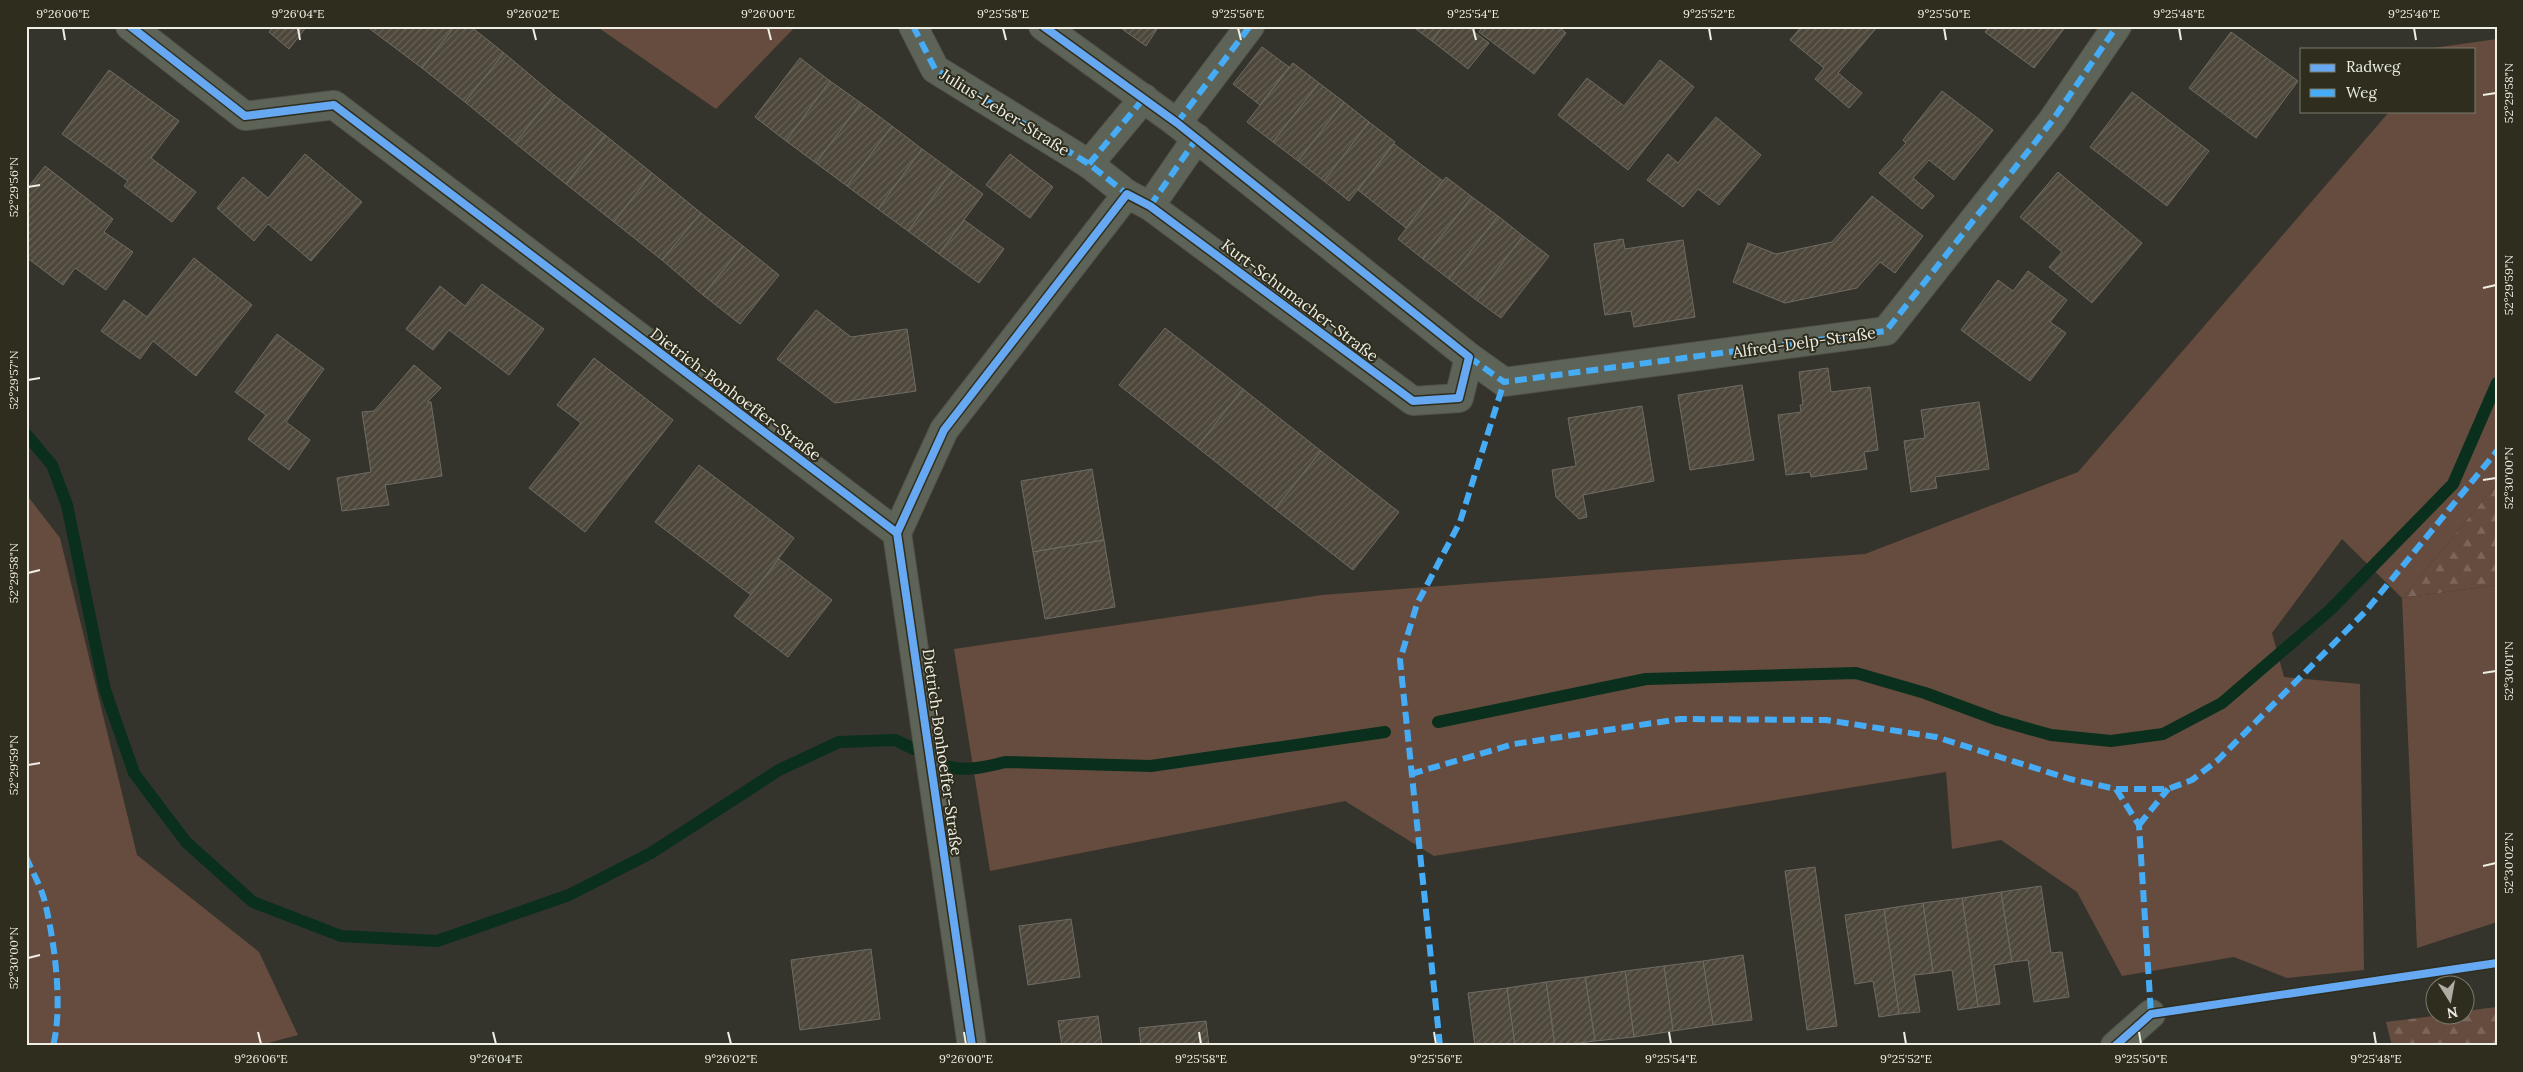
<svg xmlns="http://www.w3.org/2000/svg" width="2523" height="1072" viewBox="0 0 2523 1072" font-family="Lora,serif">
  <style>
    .green { fill: #664c3e }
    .forest { fill: url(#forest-firs) }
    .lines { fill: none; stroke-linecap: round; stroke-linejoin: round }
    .stream { stroke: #0a2f1d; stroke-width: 12 }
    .building { fill: url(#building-hatch); stroke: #6e6c65 }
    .minor-casing { stroke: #52514a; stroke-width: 30 }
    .minor { stroke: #5d6356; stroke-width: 28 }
    .quiet { stroke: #46acf6; stroke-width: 6; stroke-dasharray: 12 6; stroke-linecap: butt }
    .cycleway-casing { stroke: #2f2d1e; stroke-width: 11 }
    .cycleway { stroke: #66a8f1; stroke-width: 8 }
    .ticks { fill: none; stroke: #eeeee4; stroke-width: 2 }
    .labels { text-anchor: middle; stroke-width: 4; stroke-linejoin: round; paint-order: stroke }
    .street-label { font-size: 16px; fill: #eeeee4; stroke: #2f2d1e }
    .neatline { fill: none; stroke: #eeeee4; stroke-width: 2 }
    .ticks-label { font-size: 12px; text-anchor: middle; fill: #eeeee4 }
  </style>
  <defs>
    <pattern id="forest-firs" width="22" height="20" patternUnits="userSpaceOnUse" patternTransform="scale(1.25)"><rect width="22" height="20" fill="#664c3e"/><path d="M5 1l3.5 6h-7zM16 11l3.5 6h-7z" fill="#7c665a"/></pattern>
    <pattern id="building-hatch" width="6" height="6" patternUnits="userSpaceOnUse" patternTransform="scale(1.25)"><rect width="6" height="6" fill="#4e473b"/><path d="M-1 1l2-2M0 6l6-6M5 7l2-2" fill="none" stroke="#686257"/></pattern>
  </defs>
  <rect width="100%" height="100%" fill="#35342c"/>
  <g class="green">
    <polygon points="596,26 796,26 716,109"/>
    <polygon points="2497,39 2497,484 2402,598 2497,585 2497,922 2417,948 2402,598 2342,539 2272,633 2284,677 2360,684 2364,970 2287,978 2234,957 2122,976 2077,892 2001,840 1952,849 1946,772 1434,856 1345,801 990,871 954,649 1322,595 1865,554 2078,472 2390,111 2474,111 2474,49 2426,49"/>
    <polygon points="26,494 60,538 137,855 259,952 298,1035 257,1046 26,1046"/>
  </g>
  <g class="forest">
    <polygon points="2497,484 2497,585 2402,598"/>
    <polygon points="2497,1007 2497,1046 2392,1046 2386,1022 2442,1015 2466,1014 2466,1011"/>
  </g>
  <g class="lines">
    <g class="stream">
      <polyline points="26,434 52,465 67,505 105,690 134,773 186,842 253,902 341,936 437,941 569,895 651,853 779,770 839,742 895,740 914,749"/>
      <polyline points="1438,722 1646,679 1856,673 1925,693 1998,720 2051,735 2111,741 2163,734 2222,703 2330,610 2453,484 2497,383"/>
      <path d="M938,763C959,773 983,768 1005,762L1151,766L1385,732"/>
    </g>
  </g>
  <g class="building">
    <polygon points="274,26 307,26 289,49 269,32"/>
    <polygon points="366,26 455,26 422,68"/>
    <polygon points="455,26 470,26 504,53 465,102 422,68"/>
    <polygon points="1118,26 1159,26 1146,46"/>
    <polygon points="1412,26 1443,26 1432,41"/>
    <polygon points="1443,26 1466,26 1489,43 1468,69 1432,41"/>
    <polygon points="1483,26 1558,26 1566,33 1534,74 1479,32"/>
    <polygon points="1802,26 1878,26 1838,73 1862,93 1849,108 1815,79 1824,68 1790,40"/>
    <polygon points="1990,26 2066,26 2034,68 1985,32"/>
    <polygon points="2231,32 2298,81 2256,138 2189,88"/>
    <polygon points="1262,47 1289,67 1260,105 1233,84"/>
    <polygon points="504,53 554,95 515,143 465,102"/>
    <polygon points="800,58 830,81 786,141 755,117"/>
    <polygon points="1660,60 1694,87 1628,170 1558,115 1587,78 1624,106"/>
    <polygon points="1293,63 1319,83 1273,142 1247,122"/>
    <polygon points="109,70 179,121 151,158 196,192 172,222 124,186 128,181 62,134"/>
    <polygon points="830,81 861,103 816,163 786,141"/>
    <polygon points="1319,83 1344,102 1298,161 1273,142"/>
    <polygon points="1942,91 1993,130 1954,180 1929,160 1913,178 1934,196 1922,209 1879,173 1906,143 1903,140"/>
    <polygon points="2132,92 2209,151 2167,206 2090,147"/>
    <polygon points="554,95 605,135 566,184 515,143"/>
    <polygon points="1344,102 1369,122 1324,181 1298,161"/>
    <polygon points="861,103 892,126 847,186 816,163"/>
    <polygon points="1716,117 1761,155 1719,205 1698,189 1683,207 1647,180 1668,154 1678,163"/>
    <polygon points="1369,122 1395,142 1349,201 1324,181"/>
    <polygon points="892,126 922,149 878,209 847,186"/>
    <polygon points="605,135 652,173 614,222 566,184"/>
    <polygon points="1394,144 1443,181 1406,228 1358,190"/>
    <polygon points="922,149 952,171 908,231 878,209"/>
    <polygon points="305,154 362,202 311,261 268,224 254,241 217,208 243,177 268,198"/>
    <polygon points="1010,154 1053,187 1030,218 986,185"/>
    <polygon points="45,166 113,219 104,232 133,252 106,290 75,268 63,285 26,257 26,190"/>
    <polygon points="952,171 983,194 939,254 908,231"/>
    <polygon points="2058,172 2142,243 2092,303 2049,267 2062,252 2020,217"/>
    <polygon points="652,173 701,213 662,260 614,222"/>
    <polygon points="1446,177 1472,197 1423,259 1398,239"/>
    <polygon points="1872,196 1923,236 1895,273 1880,262 1857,288 1785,303 1733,282 1748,243 1776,254 1832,242"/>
    <polygon points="1472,197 1498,216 1449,279 1423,259"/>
    <polygon points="701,213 743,246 703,295 662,260"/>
    <polygon points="1498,216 1523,236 1475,299 1449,279"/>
    <polygon points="964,220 1004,249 979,283 939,254"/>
    <polygon points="1523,236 1549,256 1501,318 1475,299"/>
    <polygon points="1623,239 1625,249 1683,240 1695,317 1634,327 1631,311 1605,315 1594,244"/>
    <polygon points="743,246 779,275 740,324 703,295"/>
    <polygon points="194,258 252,305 196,376 153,341 140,359 101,331 124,300 147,317"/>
    <polygon points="2028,271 2067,300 2050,322 2066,333 2030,381 1961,330 1998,280 2013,291"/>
    <polygon points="482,284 544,329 509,375 449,330 433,350 406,329 440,286 465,306"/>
    <polygon points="816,310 851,337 907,329 916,391 835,403 777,359"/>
    <polygon points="1165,328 1243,389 1197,447 1119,385"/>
    <polygon points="277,334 324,369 286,422 310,440 289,470 248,439 266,415 235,392"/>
    <polygon points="594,358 673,420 585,532 529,488 581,423 557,405"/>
    <polygon points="414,365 441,388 427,402 431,402 442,476 385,485 389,505 342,511 337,478 371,472 362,412 374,411"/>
    <polygon points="1828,368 1831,392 1870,387 1878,450 1864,452 1867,469 1811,477 1810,472 1786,475 1778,415 1801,412 1800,405 1803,405 1799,372"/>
    <polygon points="1742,385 1754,460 1690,470 1678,395"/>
    <polygon points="1243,389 1321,451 1275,509 1197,447"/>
    <polygon points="1979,402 1989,469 1935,477 1937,488 1911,492 1904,441 1925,438 1921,410"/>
    <polygon points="1642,406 1654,481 1583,495 1587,517 1579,519 1556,497 1552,470 1576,466 1568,418"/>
    <polygon points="1321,451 1399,512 1353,570 1275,509"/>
    <polygon points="699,465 794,538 751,595 655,522"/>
    <polygon points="1092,469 1104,540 1033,552 1021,481"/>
    <polygon points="1104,540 1115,607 1045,619 1033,552"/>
    <polygon points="779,559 832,600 788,657 734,616"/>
    <polygon points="1815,867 1837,1026 1807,1030 1785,871"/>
    <polygon points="2041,886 2051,953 2062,952 2069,997 2034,1002 2028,960 2012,962 2001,892"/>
    <polygon points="2001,892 2012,962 1994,965 2000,1004 1978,1007 1962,898"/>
    <polygon points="1962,898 1978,1007 1958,1010 1952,970 1933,973 1923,903"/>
    <polygon points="1923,903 1933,973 1914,975 1920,1012 1899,1014 1884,909"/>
    <polygon points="1884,909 1899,1014 1879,1017 1873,981 1855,984 1845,915"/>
    <polygon points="1071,919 1080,977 1028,985 1019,926"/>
    <polygon points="871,949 880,1019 800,1030 791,960"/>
    <polygon points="1743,955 1752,1020 1713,1025 1703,961"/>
    <polygon points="1703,961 1713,1025 1673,1031 1664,966"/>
    <polygon points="1664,966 1673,1031 1634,1037 1625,971"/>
    <polygon points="1625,971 1634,1037 1595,1041 1585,977"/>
    <polygon points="1585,977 1595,1041 1555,1046 1546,982"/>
    <polygon points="1546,982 1555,1046 1515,1046 1507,988"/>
    <polygon points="1507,988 1515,1046 1475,1046 1468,993"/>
    <polygon points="1098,1016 1102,1046 1062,1046 1058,1021"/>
    <polygon points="1206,1021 1209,1046 1141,1046 1139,1028"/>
  </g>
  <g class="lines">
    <defs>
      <g id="minor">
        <polyline points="130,26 245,116 334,105 897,533 972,1046"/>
        <polyline points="913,26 935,69 1089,164 1127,194"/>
        <polyline points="1177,123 1250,26"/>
        <polyline points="1089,164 1144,98"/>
        <polyline points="1150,206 1197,138"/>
        <polyline points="1469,357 1504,382 1886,331 2052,121 2117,26"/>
        <polyline points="897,533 944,430 1127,194 1150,206 1413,401 1459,398 1469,357 1177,123 1043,26"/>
        <polyline points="2115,1046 2151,1014"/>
      </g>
    </defs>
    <use href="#minor" class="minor-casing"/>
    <use href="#minor" class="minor"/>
    <g class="quiet">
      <polyline points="913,26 935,69 1089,164 1127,194"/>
      <polyline points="1177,123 1250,26"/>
      <polyline points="1089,164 1144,98"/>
      <polyline points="1150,206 1197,138"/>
      <polyline points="1469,357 1504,382 1886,331 2052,121 2117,26"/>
      <polyline points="1411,774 1514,744 1680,719 1826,720 1936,737 2070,779 2116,789 2168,789 2192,780 2218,760 2365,612 2497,451"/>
      <polyline points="2116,789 2139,825 2151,1014"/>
      <polyline points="2139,825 2168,789"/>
      <path d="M26,857C33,873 43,890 46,907C55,945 63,1009 53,1046"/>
      <polyline points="1440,1046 1400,660 1417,604 1460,522 1504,382"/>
    </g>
    <defs>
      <g id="cycleway">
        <polyline points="130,26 245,116 334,105 897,533 972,1046"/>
        <polyline points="897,533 944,430 1127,194 1150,206 1413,401 1459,398 1469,357 1177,123 1043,26"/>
        <polyline points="2115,1046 2151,1014 2497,963"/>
      </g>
    </defs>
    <use href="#cycleway" class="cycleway-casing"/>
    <use href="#cycleway" class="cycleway"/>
  </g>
  <path class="ticks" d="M63,28L65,40M298,28L300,40M533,28L536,40M768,28L771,40M1003,28L1006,40M1238,28L1241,40M1473,28L1476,40M1709,28L1711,40M1944,28L1946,40M2179,28L2181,40M2414,28L2416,40M2483,95L2496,93M28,187L40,185M2483,288L2496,285M28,380L40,378M2483,480L2496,478M28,573L40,570M2483,673L2496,671M28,765L40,763M2483,866L2496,863M28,958L40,955M258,1032L261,1044M493,1032L496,1044M728,1032L731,1044M964,1032L966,1044M1199,1032L1201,1044M1434,1032L1436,1044M1669,1032L1671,1044M1904,1032L1906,1044M2139,1032L2141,1044M2374,1032L2376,1044"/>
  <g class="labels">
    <g class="street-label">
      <text transform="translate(1005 112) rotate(32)" y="6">Julius-Leber-Straße</text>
      <text transform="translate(1300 300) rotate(37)" y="6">Kurt-Schumacher-Straße</text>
      <text transform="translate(1804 342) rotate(-8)" y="6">Alfred-Delp-Straße</text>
      <text transform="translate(736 394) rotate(37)" y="6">Dietrich-Bonhoeffer-Straße</text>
      <text transform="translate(943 752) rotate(82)" y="6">Dietrich-Bonhoeffer-Straße</text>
    </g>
  </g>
  <rect width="2523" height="1072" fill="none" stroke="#2f2d1e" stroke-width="55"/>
  <rect x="2300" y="48" width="175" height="65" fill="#2f2d1e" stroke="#7b7a6d"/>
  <rect x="2310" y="64" width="25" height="8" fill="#66a8f1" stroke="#7b7a6d"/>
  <text x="2346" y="72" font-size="15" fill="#eeeee4">Radweg</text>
  <rect x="2310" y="89" width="25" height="8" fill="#46acf6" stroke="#7b7a6d"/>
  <text x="2346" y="98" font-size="15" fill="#eeeee4">Weg</text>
  <g transform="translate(2450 1000) rotate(169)"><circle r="24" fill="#2f2d1e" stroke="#7b7a6d"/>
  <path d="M0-4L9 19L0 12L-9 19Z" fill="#adada4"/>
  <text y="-8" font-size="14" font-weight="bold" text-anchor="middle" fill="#eeeee4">N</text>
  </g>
  <rect x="28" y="28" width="2468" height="1016" class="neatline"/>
  <g class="ticks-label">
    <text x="63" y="18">9°26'06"E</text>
    <text x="298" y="18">9°26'04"E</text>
    <text x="533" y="18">9°26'02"E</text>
    <text x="768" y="18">9°26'00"E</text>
    <text x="1003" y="18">9°25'58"E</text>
    <text x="1238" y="18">9°25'56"E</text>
    <text x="1473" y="18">9°25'54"E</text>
    <text x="1709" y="18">9°25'52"E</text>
    <text x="1944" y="18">9°25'50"E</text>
    <text x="2179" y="18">9°25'48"E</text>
    <text x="2414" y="18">9°25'46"E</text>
    <text transform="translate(2509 93) rotate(-90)" y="4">52°29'58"N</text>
    <text transform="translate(14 187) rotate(-90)" y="4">52°29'56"N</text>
    <text transform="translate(2509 285) rotate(-90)" y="4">52°29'59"N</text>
    <text transform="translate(14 380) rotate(-90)" y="4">52°29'57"N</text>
    <text transform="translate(2509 478) rotate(-90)" y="4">52°30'00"N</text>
    <text transform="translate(14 573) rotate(-90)" y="4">52°29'58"N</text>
    <text transform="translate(2509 671) rotate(-90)" y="4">52°30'01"N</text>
    <text transform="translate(14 765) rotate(-90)" y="4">52°29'59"N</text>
    <text transform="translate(2509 863) rotate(-90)" y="4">52°30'02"N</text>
    <text transform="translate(14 958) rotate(-90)" y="4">52°30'00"N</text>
    <text x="261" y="1063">9°26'06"E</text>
    <text x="496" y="1063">9°26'04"E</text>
    <text x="731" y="1063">9°26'02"E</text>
    <text x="966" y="1063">9°26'00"E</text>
    <text x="1201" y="1063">9°25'58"E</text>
    <text x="1436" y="1063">9°25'56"E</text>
    <text x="1671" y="1063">9°25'54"E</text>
    <text x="1906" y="1063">9°25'52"E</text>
    <text x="2141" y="1063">9°25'50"E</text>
    <text x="2376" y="1063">9°25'48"E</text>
  </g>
</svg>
